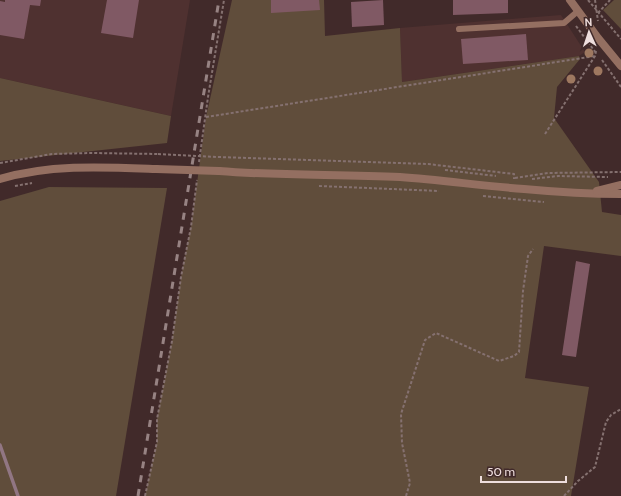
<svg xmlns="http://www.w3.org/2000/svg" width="621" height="496" viewBox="0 0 621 496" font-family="Cabin,sans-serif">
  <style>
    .built { fill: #4f3130 }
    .green { fill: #604d3b }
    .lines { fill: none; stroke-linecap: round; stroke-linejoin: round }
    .stream { stroke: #917683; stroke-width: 3.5 }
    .building { fill: #805964 }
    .path { stroke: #857170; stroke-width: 2; stroke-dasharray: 3 2; stroke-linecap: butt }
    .service { stroke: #946f61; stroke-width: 6 }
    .tertiary { stroke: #946f61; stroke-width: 8 }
    .rail { stroke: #978383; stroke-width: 3; stroke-dasharray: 7 7; stroke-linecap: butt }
    .path-bridge { stroke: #857170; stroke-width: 2; stroke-dasharray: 3 2; stroke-linecap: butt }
    .tertiary-bridge { stroke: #946f61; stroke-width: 8 }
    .tree { fill: #9e7860 }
  </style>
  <rect width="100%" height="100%" fill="#412a2a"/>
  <g class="built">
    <polygon points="0,0 190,0 171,116 0,78"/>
    <polygon points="561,15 585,52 579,56 402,82 400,28"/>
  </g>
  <g class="green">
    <polygon points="232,0 324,0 325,36 400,28 402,82 579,56 580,59 557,87 554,118 599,182 602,212 621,215 621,256 544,246 525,378 589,387 571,496 145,496 157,442 157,419 172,341 181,277 191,227 206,117"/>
    <polygon points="614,0 621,0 621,29 603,10"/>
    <polygon points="0,78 171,116 167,143 0,161"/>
    <polygon points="49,187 167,188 116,496 0,496 0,201"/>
  </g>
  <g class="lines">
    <polyline class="stream" points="0,445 18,496"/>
  </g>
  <g class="building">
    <polygon points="5,0 41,0 40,6 30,5 24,39 0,35 0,1 5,2"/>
    <polygon points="107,0 139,0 133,38 101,33"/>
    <polygon points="271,0 319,0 320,10 271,13"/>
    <polygon points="383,0 384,25 352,27 351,2"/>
    <polygon points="453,0 508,0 508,13 453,15"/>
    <polygon points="526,34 528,60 463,64 461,39"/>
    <polygon points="576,261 590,264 576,357 562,355"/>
  </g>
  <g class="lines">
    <g class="path">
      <polyline points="588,0 621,39"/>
      <polyline points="595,0 598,21"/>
      <polyline points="598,13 610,0"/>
      <polyline points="576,26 596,53"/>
      <polyline points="602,60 621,87"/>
      <polyline points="206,117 595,56"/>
      <polyline points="545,134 595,56 596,51"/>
      <polyline points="218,157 428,164 514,174 514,179"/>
      <polyline points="199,162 208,97 224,0"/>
      <polyline points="0,163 52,154 91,153 158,154"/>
      <polyline points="445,170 496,176"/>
      <polyline points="515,178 548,173 621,172"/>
      <polyline points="532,179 558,176 608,177"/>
      <polyline points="15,186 32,183"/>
      <polyline points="319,186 439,191"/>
      <polyline points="483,196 544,202"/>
      <polyline points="145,496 157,442 157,419 172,341 181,277 191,227 197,180"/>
      <polyline points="406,496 410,483 402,443 401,414 425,340 436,333 499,361 514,356 519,352 523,291 528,256 533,249"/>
      <polyline points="564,496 578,481 595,467 606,422 611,415 621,409"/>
    </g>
    <polyline class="service" points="459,29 564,23 578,11"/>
    <g class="tertiary">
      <polyline points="570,0 598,38 621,66"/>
      <path d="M219,171C279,176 340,174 400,177C442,180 483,186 524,189C556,192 589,194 621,194"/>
      <path d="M0,179C50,164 104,167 156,169"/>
      <polyline points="597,191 621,185"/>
    </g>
    <polyline class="rail" points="138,496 219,0"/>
    <polyline class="path-bridge" points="158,154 218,157"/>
    <polyline class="tertiary-bridge" points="156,169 219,171"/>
  </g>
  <g class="tree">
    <circle cx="589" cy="53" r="4.5"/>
    <circle cx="598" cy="71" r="4.5"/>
    <circle cx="571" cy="79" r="4.5"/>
  </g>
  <g transform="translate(589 32) rotate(357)" stroke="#412a2a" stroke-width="3" paint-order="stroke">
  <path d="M0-3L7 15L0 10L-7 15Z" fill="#eededd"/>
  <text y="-6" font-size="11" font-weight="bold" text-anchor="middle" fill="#eededd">N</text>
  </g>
  <path d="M481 476v6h85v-6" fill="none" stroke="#eededd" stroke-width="2"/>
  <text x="487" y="476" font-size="12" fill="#eededd" stroke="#412a2a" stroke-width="3" paint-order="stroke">50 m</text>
</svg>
